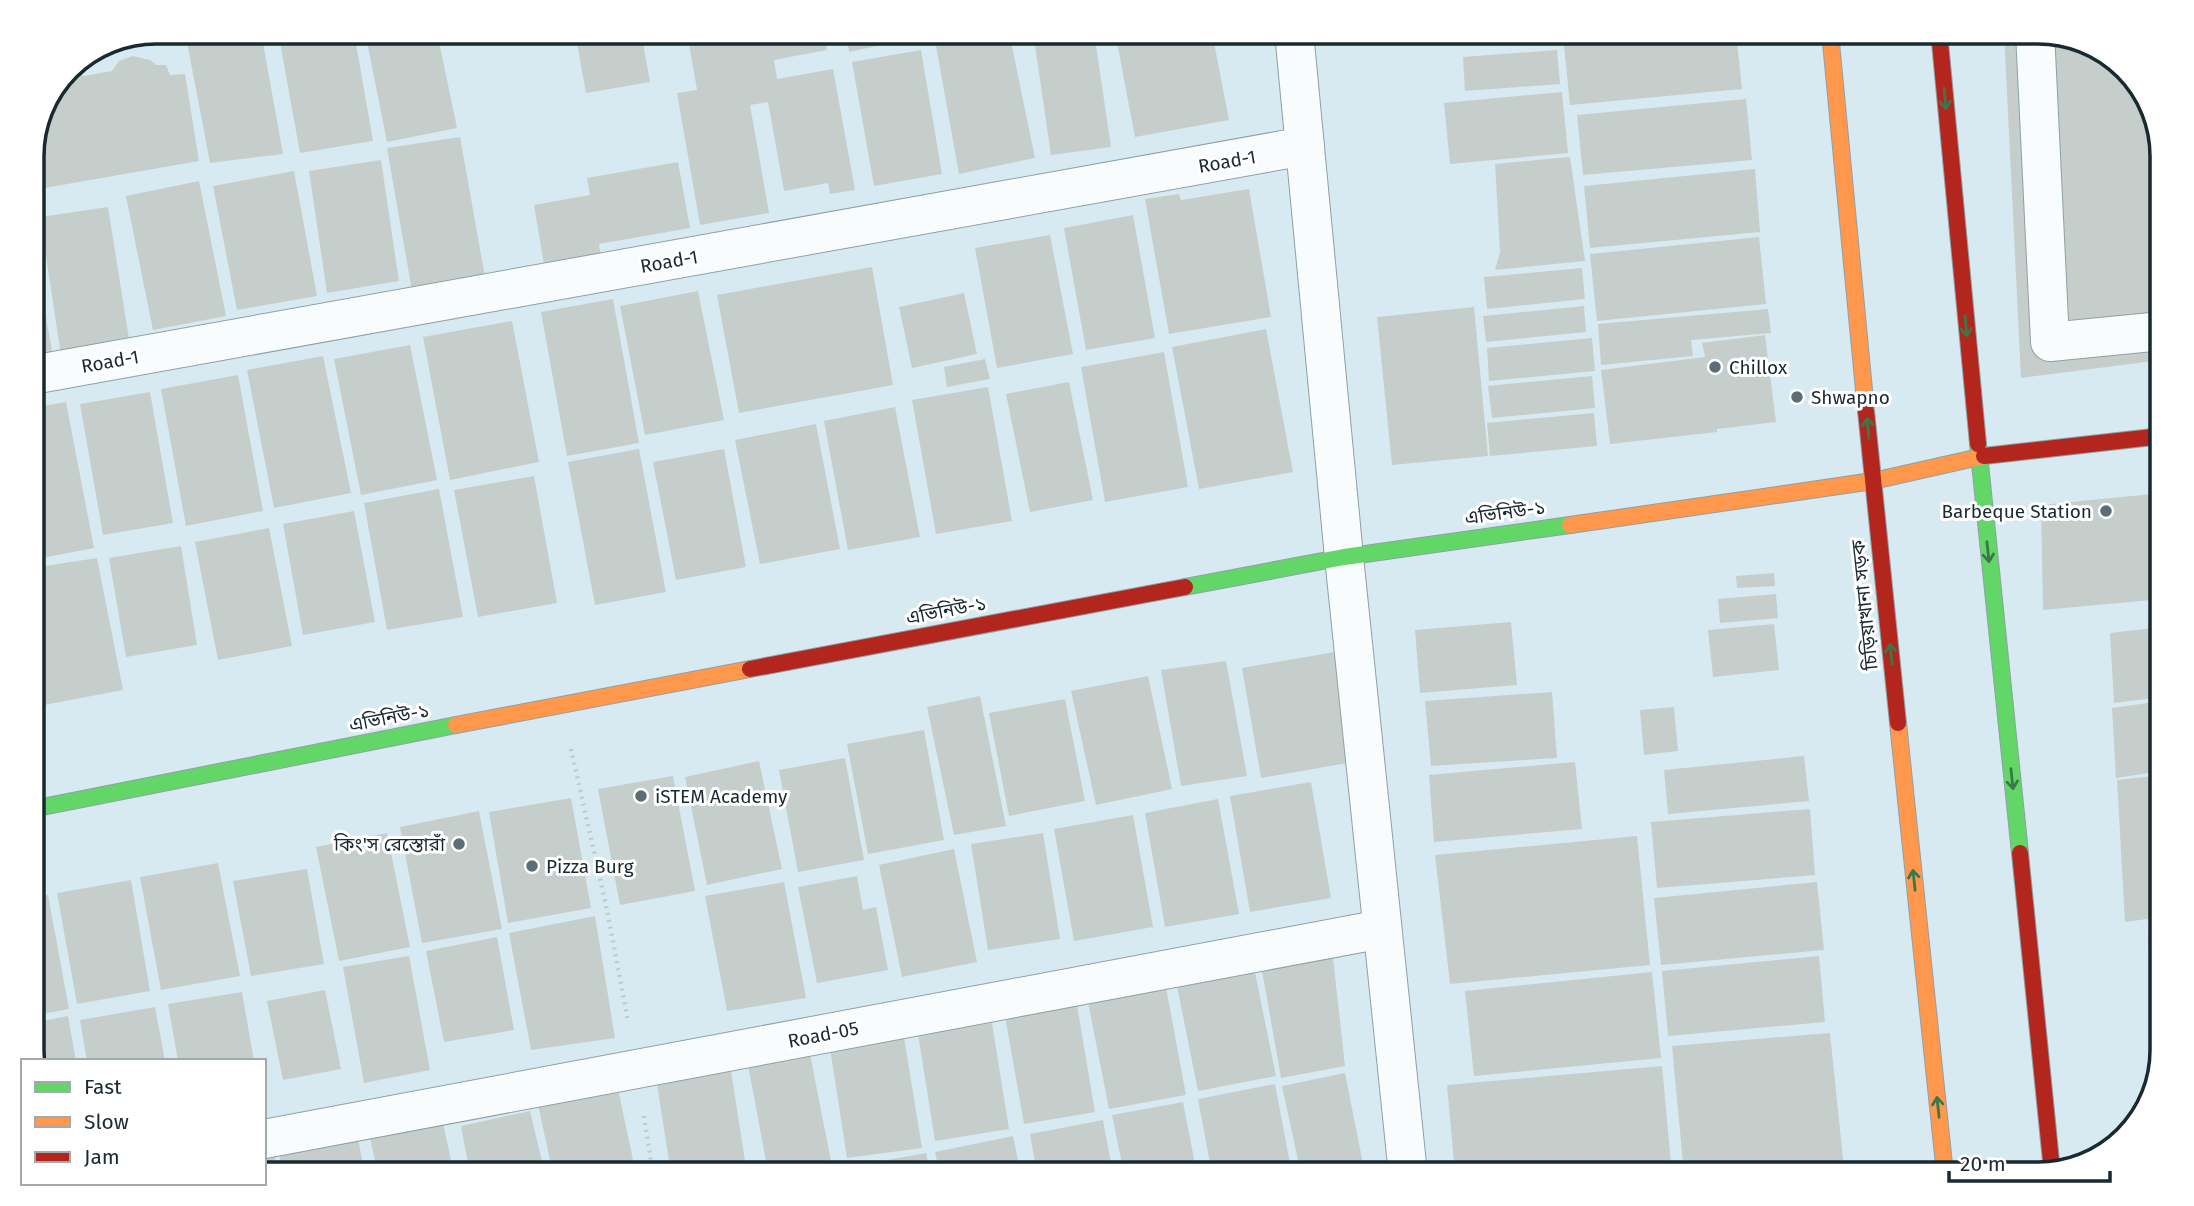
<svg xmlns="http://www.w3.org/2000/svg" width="2194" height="1206" viewBox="0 0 2194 1206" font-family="'Fira Sans','Noto Sans Bengali',sans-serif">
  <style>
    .building { fill: #c6cecb }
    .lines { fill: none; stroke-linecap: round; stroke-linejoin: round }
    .street-casing { stroke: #90a0a7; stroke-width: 40 }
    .fast-casing { stroke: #90a0a7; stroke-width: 18 }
    .slow-casing { stroke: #90a0a7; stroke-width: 18 }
    .jam-casing { stroke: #90a0a7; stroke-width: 18 }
    .path { stroke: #c2cacd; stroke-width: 4.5; stroke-dasharray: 2 5; stroke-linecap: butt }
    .street { stroke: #f9fcfd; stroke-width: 38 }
    .fast { stroke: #63d668; stroke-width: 16 }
    .slow { stroke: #ff974d; stroke-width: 16 }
    .jam { stroke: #b3261e; stroke-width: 16 }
    .oneway { stroke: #3a7749 }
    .poi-dot { fill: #5c6d74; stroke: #fff; stroke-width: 2.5 }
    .labels { text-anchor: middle; stroke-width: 6; stroke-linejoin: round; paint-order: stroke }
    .street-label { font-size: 19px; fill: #192930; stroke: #fff }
    .poi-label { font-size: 19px; fill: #192930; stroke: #fff; text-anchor: start }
    .rim { fill: none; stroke: #192930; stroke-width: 3.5 }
  </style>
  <rect width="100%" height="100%" fill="#d7eaf2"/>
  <g class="building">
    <polygon points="243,32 261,32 283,154 210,163 187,42"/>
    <polygon points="313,32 354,32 373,141 300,153 279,37"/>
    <polygon points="365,32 437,32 457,128 387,142"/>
    <polygon points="575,32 641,32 650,82 586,93"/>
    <polygon points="687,32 823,32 827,50 774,60 777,79 833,69 855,190 830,194 828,183 784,191 768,102 750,105 769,213 700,225 677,93 697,90"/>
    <polygon points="846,32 927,32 928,35 849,52"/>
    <polygon points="1009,32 1035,158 959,174 936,46"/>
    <polygon points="1033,32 1094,32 1111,147 1051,155"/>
    <polygon points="1115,32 1212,32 1229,120 1135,137"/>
    <polygon points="1596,32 1736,32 1742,89 1570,105 1563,35"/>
    <polygon points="2004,32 2038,32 2100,48 2142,87 2162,148 2162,360 2021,378"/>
    <polygon points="921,50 942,174 874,186 852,62"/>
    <polygon points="1557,50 1560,84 1465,91 1463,57"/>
    <polygon points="133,56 150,60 156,65 166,65 170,75 185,74 199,161 39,189 32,162 32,148 67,71 84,76 112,71 119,61"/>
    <polygon points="1562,92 1568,153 1450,164 1444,103"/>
    <polygon points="1746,99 1752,160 1583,175 1577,115"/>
    <polygon points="460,137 485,277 412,291 387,148"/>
    <polygon points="1570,157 1585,261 1495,270 1500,252 1495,164"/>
    <polygon points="381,160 399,281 327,293 309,171"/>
    <polygon points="678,162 690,228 599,244 604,274 547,283 534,205 590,195 587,178"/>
    <polygon points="1755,169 1760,232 1590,248 1584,186"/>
    <polygon points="294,171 317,296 237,310 213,186"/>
    <polygon points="199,181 226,316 153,330 126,196"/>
    <polygon points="1249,189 1271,317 1169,334 1145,199 1179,194 1181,200"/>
    <polygon points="108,207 130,345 61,355 40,217"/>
    <polygon points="1133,215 1155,338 1086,350 1064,228"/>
    <polygon points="1050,235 1073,354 997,368 975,248"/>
    <polygon points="1759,237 1766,304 1597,321 1590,254"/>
    <polygon points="32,240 53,356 32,360"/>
    <polygon points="872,267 893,385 739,413 717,295"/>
    <polygon points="1582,268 1585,299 1487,309 1484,277"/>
    <polygon points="698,291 724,420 645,435 620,306"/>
    <polygon points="964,293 977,354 912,368 899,307"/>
    <polygon points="613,299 639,443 567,456 541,312"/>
    <polygon points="1584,306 1586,332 1486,342 1483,316"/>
    <polygon points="1474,307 1488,456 1392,465 1377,317"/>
    <polygon points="1768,309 1771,333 1691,340 1693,356 1601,365 1598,324"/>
    <polygon points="512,321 539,462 450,480 423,337"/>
    <polygon points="1266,329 1293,472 1199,489 1172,347"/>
    <polygon points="1765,335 1776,422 1717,429 1717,432 1610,444 1601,370 1705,357 1702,343"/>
    <polygon points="1592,338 1595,371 1489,381 1487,348"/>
    <polygon points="410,345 437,480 361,495 334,359"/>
    <polygon points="1164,352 1188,487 1105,502 1081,367"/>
    <polygon points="323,356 351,493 274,508 247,370"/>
    <polygon points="985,359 990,379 947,387 944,367"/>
    <polygon points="238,375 263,511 186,526 161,389"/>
    <polygon points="1592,376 1595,408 1492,418 1488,386"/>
    <polygon points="1069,382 1093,500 1030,512 1006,394"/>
    <polygon points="988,387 1012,521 936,534 912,400"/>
    <polygon points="150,392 173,523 103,535 80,404"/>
    <polygon points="66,402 94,548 32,560 32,408"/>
    <polygon points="895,407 920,537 848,550 824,421"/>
    <polygon points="1594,413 1597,446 1490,456 1487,423"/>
    <polygon points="816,424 840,549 760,564 735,440"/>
    <polygon points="639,449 666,592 595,605 568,462"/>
    <polygon points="724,449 746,567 676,580 653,462"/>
    <polygon points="534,476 557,603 478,617 454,490"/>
    <polygon points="439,489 463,617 387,630 364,503"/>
    <polygon points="2162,493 2162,599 2043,610 2041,505"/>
    <polygon points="354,511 375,622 303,635 283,524"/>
    <polygon points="269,528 292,646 218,660 195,542"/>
    <polygon points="181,546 197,645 126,657 109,558"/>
    <polygon points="97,558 123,690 44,705 32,640 32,568"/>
    <polygon points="1774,573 1775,586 1737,588 1736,576"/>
    <polygon points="1776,594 1778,618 1720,623 1718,599"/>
    <polygon points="1511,622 1517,685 1420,693 1415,630"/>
    <polygon points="1774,624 1779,670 1713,677 1708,630"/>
    <polygon points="2162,627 2162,697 2114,703 2110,633"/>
    <polygon points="1340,651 1359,761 1261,778 1242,668"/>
    <polygon points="1226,661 1247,776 1181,786 1161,670"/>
    <polygon points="1148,676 1172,789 1096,805 1071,691"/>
    <polygon points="1552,692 1557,758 1431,766 1425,701"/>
    <polygon points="980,696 1006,826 954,835 927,707"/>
    <polygon points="1065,699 1085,801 1009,816 989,713"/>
    <polygon points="2162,701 2162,771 2116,778 2112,708"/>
    <polygon points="1674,707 1678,751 1644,755 1640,710"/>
    <polygon points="924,730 944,840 868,854 847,744"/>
    <polygon points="1804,756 1809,801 1668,814 1664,770"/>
    <polygon points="845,758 864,860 798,872 779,770"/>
    <polygon points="759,761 782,869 707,885 685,777"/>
    <polygon points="1575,762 1582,829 1434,842 1429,775"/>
    <polygon points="2162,775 2162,917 2125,922 2117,780"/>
    <polygon points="673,776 695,891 620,905 598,789"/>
    <polygon points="1311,782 1331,898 1250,912 1230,796"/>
    <polygon points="571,798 591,908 508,923 489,812"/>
    <polygon points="1218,799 1239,914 1165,927 1145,813"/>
    <polygon points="1810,809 1815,875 1657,888 1651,822"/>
    <polygon points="479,811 502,929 422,943 400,827"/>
    <polygon points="1133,815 1153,927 1074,941 1054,829"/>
    <polygon points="387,833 410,947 339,961 316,847"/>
    <polygon points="1043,833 1060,939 988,950 971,844"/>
    <polygon points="1637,836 1650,965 1450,984 1435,855"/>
    <polygon points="954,849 977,962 902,977 879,865"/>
    <polygon points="218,863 240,976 161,990 140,877"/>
    <polygon points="307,869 324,964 251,976 233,881"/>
    <polygon points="857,876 863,910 876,907 888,970 817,983 798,887"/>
    <polygon points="131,880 150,991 77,1004 57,893"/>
    <polygon points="784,882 806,998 727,1011 705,896"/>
    <polygon points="1817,882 1824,950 1661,965 1654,898"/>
    <polygon points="48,895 69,1009 32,1016 32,898"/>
    <polygon points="595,916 615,1038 531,1050 509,933"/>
    <polygon points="2162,932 2162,1051 2156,1075 2148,934"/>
    <polygon points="497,937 514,1030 444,1042 426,951"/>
    <polygon points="1332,949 1345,1066 1281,1078 1261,965"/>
    <polygon points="409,956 430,1070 364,1083 343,967"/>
    <polygon points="1819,956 1825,1022 1668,1036 1662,971"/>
    <polygon points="1254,967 1276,1076 1198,1091 1176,981"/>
    <polygon points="1652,972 1661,1058 1474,1076 1465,991"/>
    <polygon points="1165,982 1186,1095 1109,1109 1087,997"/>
    <polygon points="325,990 341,1069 283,1080 267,1001"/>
    <polygon points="242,992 254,1061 178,1061 168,1004"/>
    <polygon points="1077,1005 1095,1112 1024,1124 1005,1016"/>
    <polygon points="155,1007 165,1061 87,1061 80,1020"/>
    <polygon points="68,1016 76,1061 33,1061 32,1023"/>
    <polygon points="992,1023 1009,1129 935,1141 918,1034"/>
    <polygon points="1830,1033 1844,1168 1773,1174 1684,1174 1672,1046"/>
    <polygon points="904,1037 922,1148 847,1158 830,1048"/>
    <polygon points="810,1054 831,1161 768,1172 748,1065"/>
    <polygon points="730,1064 747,1174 671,1174 656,1078"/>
    <polygon points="1662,1066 1672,1174 1455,1174 1447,1085"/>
    <polygon points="1345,1073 1365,1174 1301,1174 1282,1086"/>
    <polygon points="617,1084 636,1174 553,1174 537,1100"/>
    <polygon points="1275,1084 1292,1174 1212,1174 1198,1099"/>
    <polygon points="1183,1102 1197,1174 1124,1174 1112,1115"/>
    <polygon points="530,1111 545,1174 470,1174 461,1126"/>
    <polygon points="1103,1120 1113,1174 1037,1174 1030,1134"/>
    <polygon points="443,1123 454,1174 378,1174 370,1138"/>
    <polygon points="1013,1136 1021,1174 940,1174 935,1152"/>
    <polygon points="358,1139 365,1174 283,1174 279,1153"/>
    <polygon points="274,1153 278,1174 264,1174 264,1155"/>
    <polygon points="926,1153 931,1174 851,1174 849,1167"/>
  </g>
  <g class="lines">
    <defs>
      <g id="street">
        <polyline points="1294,32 1344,557 1408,1174"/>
        <polyline points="2035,32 2050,342 2162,331"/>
        <polyline points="32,375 1305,146"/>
        <polyline points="264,1139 1382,929"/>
      </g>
      <g id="fast">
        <polyline points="1978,444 2020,853"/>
        <polyline points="1185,587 1344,557 1570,525"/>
        <polyline points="32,809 456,725"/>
      </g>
      <g id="slow">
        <polyline points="1830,32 1866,411"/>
        <polyline points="1570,525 1873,481 1984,456"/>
        <polyline points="1898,723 1945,1174"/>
        <polyline points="456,725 750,669"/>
      </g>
      <g id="jam">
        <polyline points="1939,32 1978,444"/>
        <polyline points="1866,411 1898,723"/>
        <polyline points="1984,456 2162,436"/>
        <polyline points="750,669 1185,587"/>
        <polyline points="2020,853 2052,1171"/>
      </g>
    </defs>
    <use href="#street" class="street-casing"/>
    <use href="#fast" class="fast-casing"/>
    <use href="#slow" class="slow-casing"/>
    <use href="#jam" class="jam-casing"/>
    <g class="path">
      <polyline points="571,749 606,905 628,1021"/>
      <polyline points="644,1116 653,1174"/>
    </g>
    <use href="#street" class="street"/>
    <use href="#fast" class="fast"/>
    <use href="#slow" class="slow"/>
    <use href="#jam" class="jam"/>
  </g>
  <defs><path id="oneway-shaft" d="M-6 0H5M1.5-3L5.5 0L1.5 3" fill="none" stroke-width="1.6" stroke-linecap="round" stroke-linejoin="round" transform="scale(1.75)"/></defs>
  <g class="oneway">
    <use href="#oneway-shaft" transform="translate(1945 99) rotate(85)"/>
    <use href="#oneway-shaft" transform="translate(1966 326) rotate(85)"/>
    <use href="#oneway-shaft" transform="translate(1868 428) rotate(-95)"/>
    <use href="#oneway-shaft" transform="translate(1988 552) rotate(84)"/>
    <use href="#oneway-shaft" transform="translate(1891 654) rotate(-96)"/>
    <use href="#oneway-shaft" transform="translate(2012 779) rotate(84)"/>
    <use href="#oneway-shaft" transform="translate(1914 880) rotate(-96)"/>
    <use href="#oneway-shaft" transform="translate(1938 1107) rotate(-96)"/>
  </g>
  <g class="poi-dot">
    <circle cx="1715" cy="367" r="7"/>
    <circle cx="1797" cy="397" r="7"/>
    <circle cx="2106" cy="511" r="7"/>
    <circle cx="641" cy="796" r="7"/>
    <circle cx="459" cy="844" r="7"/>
    <circle cx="532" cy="866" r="7"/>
  </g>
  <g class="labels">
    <g class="street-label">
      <text transform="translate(1227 161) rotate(-10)" y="7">Road-1</text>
      <text transform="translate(669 261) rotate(-10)" y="7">Road-1</text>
      <text transform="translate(110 361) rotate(-10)" y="7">Road-1</text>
      <text transform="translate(1505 512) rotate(-8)" y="7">এভিনিউ-১</text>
      <text transform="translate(1864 605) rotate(-96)" y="7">চিড়িয়াখানা সড়ক</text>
      <text transform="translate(946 610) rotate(-11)" y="7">এভিনিউ-১</text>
      <text transform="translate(389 717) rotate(-11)" y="7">এভিনিউ-১</text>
      <text transform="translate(823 1034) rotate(-11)" y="7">Road-05</text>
    </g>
    <g class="poi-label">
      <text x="1729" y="374">Chillox</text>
      <text x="1811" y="404">Shwapno</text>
      <text x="2092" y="518" text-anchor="end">Barbeque Station</text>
      <text x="655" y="803">iSTEM Academy</text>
      <text x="445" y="851" text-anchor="end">কিং'স রেস্তোরাঁ</text>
      <text x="546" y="873">Pizza Burg</text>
    </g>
  </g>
  <path d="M0 0H2194V1206H0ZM156 44H2038A112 112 0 0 1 2150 156V1050A112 112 0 0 1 2038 1162H156A112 112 0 0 1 44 1050V156A112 112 0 0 1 156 44Z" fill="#fff" fill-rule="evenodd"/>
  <path class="rim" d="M156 44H2038A112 112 0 0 1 2150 156V1050A112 112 0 0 1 2038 1162H156A112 112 0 0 1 44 1050V156A112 112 0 0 1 156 44Z"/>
  <rect x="21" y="1059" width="245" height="126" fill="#ffffff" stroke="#a3a9ac" stroke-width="2"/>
  <rect x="35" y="1082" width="35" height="10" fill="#63d668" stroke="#a3a9ac" stroke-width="2"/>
  <text x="84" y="1094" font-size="21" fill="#192930">Fast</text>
  <rect x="35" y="1117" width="35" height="10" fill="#ff974d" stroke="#a3a9ac" stroke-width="2"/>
  <text x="84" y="1129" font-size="21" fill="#192930">Slow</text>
  <rect x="35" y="1152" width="35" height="10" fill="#b3261e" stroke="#a3a9ac" stroke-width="2"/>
  <text x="84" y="1164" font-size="21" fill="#192930">Jam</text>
  <path d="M1949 1171v10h161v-10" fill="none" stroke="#192930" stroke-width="3.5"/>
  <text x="1960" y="1171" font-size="21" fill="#192930" stroke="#ffffff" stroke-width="5" paint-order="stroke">20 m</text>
</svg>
